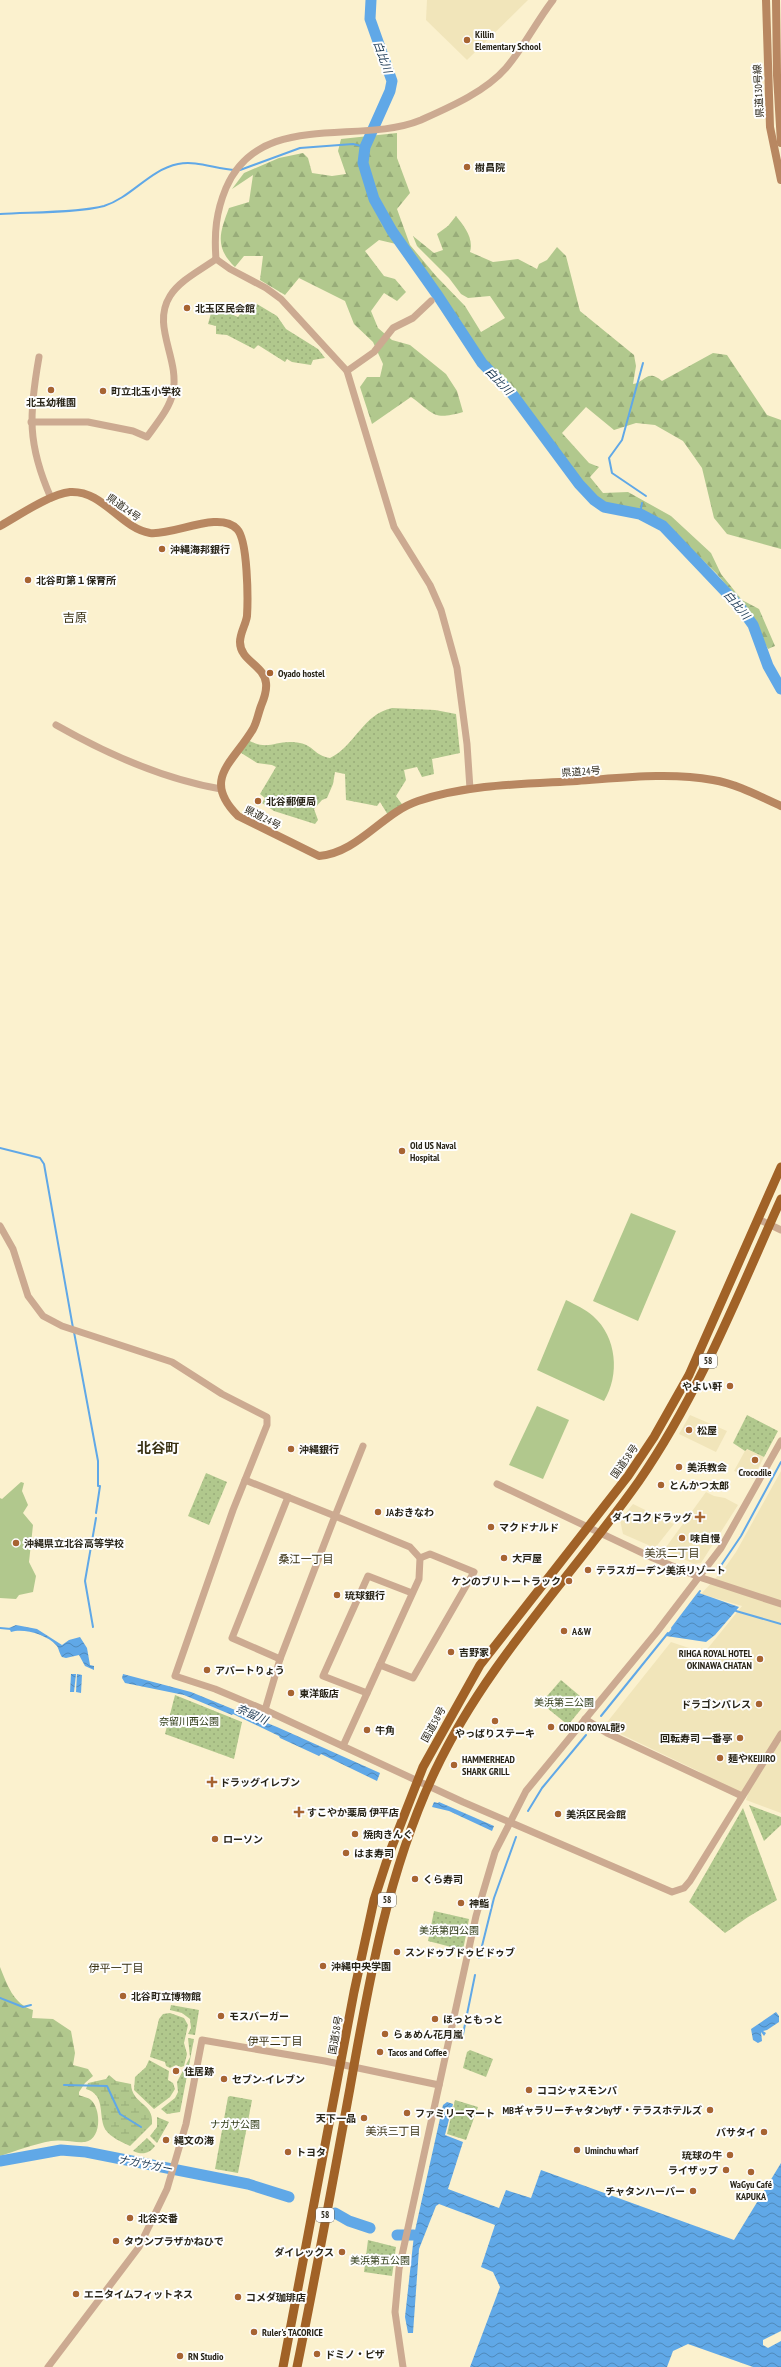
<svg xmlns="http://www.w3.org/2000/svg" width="781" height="2367" viewBox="0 0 781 2367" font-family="'PT Sans Narrow','Noto Sans JP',sans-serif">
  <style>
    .built { fill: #f1e5ba }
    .green { fill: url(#green-dots) }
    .forest { fill: url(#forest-firs) }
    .wetland { fill: url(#wetland-marsh) }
    .pitch { fill: #b1c88d }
    .water { fill: url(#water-waves) }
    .pier { fill: #fbf1ce }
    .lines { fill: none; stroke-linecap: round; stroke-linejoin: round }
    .stream { stroke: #60a8e7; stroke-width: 2 }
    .river { stroke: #60a8e7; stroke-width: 11 }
    .tertiary { stroke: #ccaa91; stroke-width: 7 }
    .secondary { stroke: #b88761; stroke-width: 8 }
    .trunk { stroke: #a16227; stroke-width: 9 }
    .poi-dot { fill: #a76432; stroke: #fefefe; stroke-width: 1.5 }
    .labels { text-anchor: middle; stroke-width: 4; stroke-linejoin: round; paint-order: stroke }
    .shield { fill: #fefefe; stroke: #68655c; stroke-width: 1 }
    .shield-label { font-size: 9px; font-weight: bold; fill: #282417 }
    .poi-label { font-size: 10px; font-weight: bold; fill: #282417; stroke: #fefefe; text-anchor: start }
    .street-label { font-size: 10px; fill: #282417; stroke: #fefefe }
    .park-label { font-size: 10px; fill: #2e3a16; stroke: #fefefe }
    .water-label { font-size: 11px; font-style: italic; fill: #183650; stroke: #fefefe }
    .neighbourhood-label { font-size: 11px; fill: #393113; stroke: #fefefe }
    .quarter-label { font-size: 12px; fill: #393113; stroke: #fefefe }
    .district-label { font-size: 14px; font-weight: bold; fill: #393113; stroke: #fefefe }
  </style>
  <defs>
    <pattern id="green-dots" width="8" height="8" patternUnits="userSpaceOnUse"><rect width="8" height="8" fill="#b1c88d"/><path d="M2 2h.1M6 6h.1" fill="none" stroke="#98ac79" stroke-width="1.8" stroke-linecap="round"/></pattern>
    <pattern id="forest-firs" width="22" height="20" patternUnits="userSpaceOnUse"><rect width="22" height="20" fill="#b1c88d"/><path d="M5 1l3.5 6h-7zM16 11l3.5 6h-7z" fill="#98ac79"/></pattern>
    <pattern id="wetland-marsh" width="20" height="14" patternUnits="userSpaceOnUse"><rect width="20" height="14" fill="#b1c88d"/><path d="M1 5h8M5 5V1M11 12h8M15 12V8" fill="none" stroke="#98ac79"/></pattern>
    <pattern id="water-waves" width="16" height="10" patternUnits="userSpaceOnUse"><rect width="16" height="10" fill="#60a8e7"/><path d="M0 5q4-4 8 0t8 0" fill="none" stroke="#4f89ba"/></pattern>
  </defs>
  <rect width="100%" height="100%" fill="#fbf1ce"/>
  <g class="built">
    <polygon points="427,0 528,0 467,60 426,20"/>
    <polygon points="690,1415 727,1431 716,1452 679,1434"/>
    <polygon points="746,1449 764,1457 753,1479 734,1471"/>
    <polygon points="781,1471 781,1813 746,1800 748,1794 742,1796 698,1771 604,1726 671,1642 704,1653 742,1606 701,1594 724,1569 736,1552"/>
    <polygon points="706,1492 714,1496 725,1498 738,1505 701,1563 694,1564 664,1550"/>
    <polygon points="633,1504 674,1524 655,1548 623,1534 620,1520"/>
  </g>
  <g class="green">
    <polygon points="257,304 277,316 286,329 318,349 325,358 313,360 311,365 292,362 287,359 285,362 258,345 254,349 227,335 216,334 216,326 208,324 213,306 238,317 245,307 253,309"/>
    <path d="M392,708L435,710L456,714L460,753L432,759L434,774L422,777L417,767L404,770L406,780L396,796L404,807L388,815L380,802L377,806L346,800L345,774L335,772L333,784L327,798L322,800L314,809L318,820L315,824L274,811L262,803L265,798L260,794L276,767L272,765L257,763L238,751L246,739C270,753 275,738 300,743C313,745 315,756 330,758C355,746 363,714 392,708Z"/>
    <polygon points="747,1415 778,1431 764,1457 747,1449 745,1451 733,1443"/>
    <polygon points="206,1473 227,1482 209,1525 188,1516"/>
    <polygon points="561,1680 587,1702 568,1725 541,1703"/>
    <polygon points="175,1695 242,1722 234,1759 165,1734"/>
    <polygon points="749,1805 781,1817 781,1825 764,1841"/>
    <polygon points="743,1808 777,1900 748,1917 725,1933 689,1902"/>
    <polygon points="434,1911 469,1919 463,1950 428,1941"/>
    <polygon points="171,2005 199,2010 195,2035 188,2034 191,2028 190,2019 182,2013 170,2010"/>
    <polygon points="170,2013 184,2018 188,2025 184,2043 187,2054 184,2066 181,2067 176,2065 170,2068 166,2066 165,2062 150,2057 159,2019 163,2014"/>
    <polygon points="188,2038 194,2039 180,2112 167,2114 161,2109 175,2098 178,2092 177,2082 190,2057"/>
    <polygon points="470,2050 493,2059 486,2077 463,2068 467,2052"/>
    <polygon points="149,2060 169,2071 168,2080 173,2083 175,2089 170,2097 154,2109 134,2090 135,2077 146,2067"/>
    <polygon points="230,2096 252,2100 238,2173 215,2169 228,2097"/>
    <polygon points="455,2100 478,2107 466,2140 447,2134"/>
    <polygon points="157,2117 169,2122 157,2143 150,2136 157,2127"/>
    <path d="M147,2138L155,2146C149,2154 142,2155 133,2151Z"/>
    <polygon points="368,2240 396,2247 392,2276 364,2272"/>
  </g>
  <g class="forest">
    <path d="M397,133V158L410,193L397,209L410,245L436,276L465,306L481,332L505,318L490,296L468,298L461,294L449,278L417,246L413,236L434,253L443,250L437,234L448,226L456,216C464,226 474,238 470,252L493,262L518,259L537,269L539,264L547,260L557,247L566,256L580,311L634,355L636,366L633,384C644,383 647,368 662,381L713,353L727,355L767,415L781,420V549L727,534L714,518L702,468L683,441L655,425L636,423L614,430L586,407L562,433L589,463L599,467L590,477L603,493L628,492L671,516L711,553L721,574L742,600L759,609L775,646L768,649L746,608L716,573L659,518L642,510L602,508L589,499L571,479L517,406L476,359L415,266L396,244L379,240L365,251L384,276L395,279L406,292L397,301L384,293L371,311L378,328L392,340L410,345L446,374L457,391L463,412C432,421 434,413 411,397L372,424L360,387L367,377H380L383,364L373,342L354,324L345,301L299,278L285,295L260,280L263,256H244L235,267C214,247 220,232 229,208L249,202L253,175L232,189L244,173L279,158L303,153L308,158L312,173L332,176L346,174L338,151L341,139Z"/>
    <path d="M0,1967C7,1984 13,2004 33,2010L32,2018L53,2019L71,2031L75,2053L73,2065L88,2069L93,2076L85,2083L79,2092V2095C83,2097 88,2097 91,2100C101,2109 102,2139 85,2142C76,2143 62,2139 51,2141C34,2144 16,2151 0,2156Z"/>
  </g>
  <path class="wetland" d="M109,2075L116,2081L131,2084C132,2105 154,2102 152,2124L130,2146C122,2142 111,2138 105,2129C98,2115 106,2095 86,2089L88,2083L106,2079Z"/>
  <g class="pitch">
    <polygon points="631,1213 676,1231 638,1321 593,1301"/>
    <path d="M566,1300C576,1305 585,1309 593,1316C617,1337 620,1375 604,1401L537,1370Z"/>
    <polygon points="537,1406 569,1420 543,1479 509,1465"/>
    <polygon points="21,1482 24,1483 22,1491 28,1505 23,1513 33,1525 29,1562 36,1576 33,1592 19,1595 16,1599 0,1598 0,1498 2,1499"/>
  </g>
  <g class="water">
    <polygon points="699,1593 739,1607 715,1635 706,1642 666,1636"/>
    <path d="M16,1625L37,1629L62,1645L69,1640L80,1637L87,1648L90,1665L94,1666V1670L85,1666L79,1655L66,1658L62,1657C59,1653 59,1648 56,1645C47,1635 24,1628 11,1632L9,1628Z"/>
    <polygon points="71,1674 76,1674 74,1692 70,1692"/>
    <polygon points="77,1674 82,1675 81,1693 76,1692"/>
    <polygon points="123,1674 191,1692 277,1727 380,1773 377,1781 321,1754 319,1756 280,1738 279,1736 233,1714 232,1715 184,1695 125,1683 122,1678"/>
    <polygon points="434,1802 438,1803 439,1802 494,1826 492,1831 449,1811 432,1807"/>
    <polygon points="776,2012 779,2016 779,2022 767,2030 763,2031 766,2033 764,2036 761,2032 762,2041 758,2043 753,2040 751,2029"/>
    <polygon points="447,2102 453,2104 445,2135 463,2142 448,2189 499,2208 506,2190 531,2198 541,2170 734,2240 781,2163 781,2367 753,2367 688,2344 673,2351 667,2367 470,2367 500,2287 493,2272 481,2267 495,2225 439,2204 436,2206 419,2249 413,2333 408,2333 405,2317 414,2235 443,2105"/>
  </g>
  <polygon class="pier" points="781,2331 781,2341 768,2348 763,2345 763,2340"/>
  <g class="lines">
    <g class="stream">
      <polyline points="240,170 300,148 353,144 365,147"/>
      <path d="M0,214C29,212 77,213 104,206C132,197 149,170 178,164C198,160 217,170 236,170"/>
      <polyline points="643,363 622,440 609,458 612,473 646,496"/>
      <polyline points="640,514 642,503"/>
      <polyline points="0,1148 40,1158 44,1164 73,1328"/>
      <polyline points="74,1332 98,1461 98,1486 100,1486 96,1513"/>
      <polyline points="720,1567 741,1536 781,1462"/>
      <polyline points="736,1611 781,1624"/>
      <polyline points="93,1627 85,1581 96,1518"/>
      <polyline points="0,1628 11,1629"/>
      <polyline points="672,1628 700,1591"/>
      <polyline points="601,1716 668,1633"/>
      <polyline points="528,1811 542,1788 586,1735"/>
      <polyline points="479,1958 494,1898 516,1837"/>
      <polyline points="0,1998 23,2007 31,2005"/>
      <polyline points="462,2039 475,1975"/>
      <polyline points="64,2085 107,2086 120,2114 141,2127"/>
    </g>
    <g class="river">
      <polyline points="371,0 370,19 392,81 390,91 365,147 363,163 374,199 392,231 438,296 482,363 513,395 579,484 594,500 604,507 640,514 663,526 740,607 753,625 768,666 781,689"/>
      <polyline points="0,2161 61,2150 86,2152 248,2184 289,2197"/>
      <polyline points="335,2213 349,2221 370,2228"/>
      <polyline points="397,2235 414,2235"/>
    </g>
    <g class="tertiary">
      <polyline points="216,259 230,269 266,288 281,299 347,371 394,527 430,585 441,610 457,668 467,744 470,789"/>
      <path d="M216,259C214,233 216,212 226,188C260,109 358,146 421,120C450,107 485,92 506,68C524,47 536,22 553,0"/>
      <path d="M39,357C29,414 27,444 51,498"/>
      <polyline points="347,371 374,352 393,328 413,318 431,301"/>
      <path d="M31,422H88L133,431L147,437C157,423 170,408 173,392C180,359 151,326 170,296C180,280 201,270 216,259"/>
      <path d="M56,725C107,754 163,779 221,789"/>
      <polyline points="758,1219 781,1230"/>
      <polyline points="0,1226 13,1249 28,1296 43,1316 62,1326 172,1362 222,1394 267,1417 267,1425 233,1510 175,1676 215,1689 265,1710 463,1802 672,1892 684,1888 690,1881 781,1734"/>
      <polyline points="245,1480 335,1516 280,1659 265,1710"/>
      <polyline points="497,1484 653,1558 699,1577 781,1604"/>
      <polyline points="280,1659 232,1638 288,1497"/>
      <polyline points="380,1665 413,1678 474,1572 430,1554 420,1558"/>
      <polyline points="367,1693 323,1676 368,1576 412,1593"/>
      <polyline points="585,1719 607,1733 742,1796"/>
      <polyline points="343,1746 419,1579 420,1558 410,1547 335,1516 363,1446"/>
      <polyline points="48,2367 139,2247 167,2189 186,2124 202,2040 325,2061 439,2085"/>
      <polyline points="403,2367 395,2312 399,2269 476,1916 495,1852 526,1791 656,1633 721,1548 781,1441"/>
    </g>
    <g class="secondary">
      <polyline points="766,0 770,127 781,180"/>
      <polyline points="776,0 777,75 781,143"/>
      <path d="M0,526C18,516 50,494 70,492C103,490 120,528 150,533C173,536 219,510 237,529C248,540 248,600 247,616C246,624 240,633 240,642C240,661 264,665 266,683C267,691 264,699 261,706C258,714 257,722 253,729C233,763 201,779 238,816L319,856C358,853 382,813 418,801C469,784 525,784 577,781C621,778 670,772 713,780C737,784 759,796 781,806"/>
    </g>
    <g class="trunk">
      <polyline points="283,2367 354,1992 374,1900 389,1854 423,1767 480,1665 628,1476 654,1437 689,1375 781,1167"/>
      <path d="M297,2367C316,2274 333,2181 350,2088C369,1980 388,1871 435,1771C487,1661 570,1579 639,1481C699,1394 738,1295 781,1199"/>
    </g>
  </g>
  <g class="poi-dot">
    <circle cx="467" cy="40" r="4"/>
    <circle cx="467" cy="167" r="4"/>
    <circle cx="187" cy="308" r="4"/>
    <circle cx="51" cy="390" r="4"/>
    <circle cx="103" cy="391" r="4"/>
    <circle cx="162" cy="549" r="4"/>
    <circle cx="28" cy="580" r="4"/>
    <circle cx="270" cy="673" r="4"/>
    <circle cx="258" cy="801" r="4"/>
    <circle cx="402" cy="1151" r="4"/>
    <circle cx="730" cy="1386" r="4"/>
    <circle cx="689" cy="1430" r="4"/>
    <circle cx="291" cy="1449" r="4"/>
    <circle cx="755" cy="1460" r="4"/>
    <circle cx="679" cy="1467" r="4"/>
    <circle cx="661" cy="1485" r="4"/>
    <circle cx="378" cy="1512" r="4"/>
    <path d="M698 1511h4v4h4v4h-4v4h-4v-4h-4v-4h4z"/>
    <circle cx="491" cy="1527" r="4"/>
    <circle cx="682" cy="1538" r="4"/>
    <circle cx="16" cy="1543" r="4"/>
    <circle cx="504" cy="1558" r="4"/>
    <circle cx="588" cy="1570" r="4"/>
    <circle cx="569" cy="1581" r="4"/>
    <circle cx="337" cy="1595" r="4"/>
    <circle cx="564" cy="1631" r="4"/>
    <circle cx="451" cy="1652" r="4"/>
    <circle cx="760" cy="1659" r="4"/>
    <circle cx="207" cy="1670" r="4"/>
    <circle cx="291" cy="1693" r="4"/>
    <circle cx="759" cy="1704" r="4"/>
    <circle cx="495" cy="1721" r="4"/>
    <circle cx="551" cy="1727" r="4"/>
    <circle cx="367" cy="1730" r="4"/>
    <circle cx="740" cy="1738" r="4"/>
    <circle cx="720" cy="1758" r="4"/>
    <circle cx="454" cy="1765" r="4"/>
    <path d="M210 1776h4v4h4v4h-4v4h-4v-4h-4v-4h4z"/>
    <path d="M297 1806h4v4h4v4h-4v4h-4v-4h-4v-4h4z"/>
    <circle cx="558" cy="1814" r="4"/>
    <circle cx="355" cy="1834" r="4"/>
    <circle cx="215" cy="1839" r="4"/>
    <circle cx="346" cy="1853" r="4"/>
    <circle cx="415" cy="1879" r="4"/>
    <circle cx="461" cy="1903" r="4"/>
    <circle cx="397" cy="1952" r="4"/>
    <circle cx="323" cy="1966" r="4"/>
    <circle cx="123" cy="1996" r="4"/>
    <circle cx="221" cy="2016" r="4"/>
    <circle cx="435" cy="2019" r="4"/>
    <circle cx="385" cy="2034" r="4"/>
    <circle cx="380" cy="2052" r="4"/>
    <circle cx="176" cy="2071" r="4"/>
    <circle cx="224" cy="2079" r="4"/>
    <circle cx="529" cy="2090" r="4"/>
    <circle cx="710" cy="2110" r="4"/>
    <circle cx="407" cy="2113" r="4"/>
    <circle cx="364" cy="2118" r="4"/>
    <circle cx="764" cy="2132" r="4"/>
    <circle cx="166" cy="2140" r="4"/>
    <circle cx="577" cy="2150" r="4"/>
    <circle cx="288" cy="2152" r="4"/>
    <circle cx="730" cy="2155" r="4"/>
    <circle cx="726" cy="2170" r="4"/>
    <circle cx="751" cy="2172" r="4"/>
    <circle cx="693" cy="2191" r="4"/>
    <circle cx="130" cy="2218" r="4"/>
    <circle cx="116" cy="2241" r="4"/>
    <circle cx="342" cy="2252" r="4"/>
    <circle cx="76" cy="2294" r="4"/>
    <circle cx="238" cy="2297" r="4"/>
    <circle cx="254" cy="2332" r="4"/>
    <circle cx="317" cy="2354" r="4"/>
    <circle cx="180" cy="2356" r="4"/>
  </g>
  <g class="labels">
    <g class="shield">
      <rect x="699" y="1354" width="18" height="14" rx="3"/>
      <rect x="378" y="1893" width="18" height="14" rx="3"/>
      <rect x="316" y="2208" width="18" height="14" rx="3"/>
    </g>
    <g class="shield-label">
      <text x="708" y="1364">58</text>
      <text x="387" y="1903">58</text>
      <text x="325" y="2218">58</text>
    </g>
    <g class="poi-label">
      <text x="475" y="38">Killin<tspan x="475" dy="12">Elementary School</tspan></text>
      <text x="475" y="171">樹昌院</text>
      <text x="195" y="312">北玉区民会館</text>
      <text x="111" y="395">町立北玉小学校</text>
      <text x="51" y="406" text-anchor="middle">北玉幼稚園</text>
      <text x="170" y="553">沖縄海邦銀行</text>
      <text x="36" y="584">北谷町第１保育所</text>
      <text x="278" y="677">Oyado hostel</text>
      <text x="266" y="805">北谷郵便局</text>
      <text x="410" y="1149">Old US Naval<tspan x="410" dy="12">Hospital</tspan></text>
      <text x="722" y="1390" text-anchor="end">やよい軒</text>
      <text x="697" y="1434">松屋</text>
      <text x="299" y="1453">沖縄銀行</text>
      <text x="687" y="1471">美浜教会</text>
      <text x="755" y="1476" text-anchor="middle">Crocodile</text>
      <text x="669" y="1489">とんかつ太郎</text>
      <text x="386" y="1516">JAおきなわ</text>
      <text x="692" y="1521" text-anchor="end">ダイコクドラッグ</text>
      <text x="499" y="1531">マクドナルド</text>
      <text x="690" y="1542">味自慢</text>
      <text x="24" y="1547">沖縄県立北谷高等学校</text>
      <text x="512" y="1562">大戸屋</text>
      <text x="596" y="1574">テラスガーデン美浜リゾート</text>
      <text x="561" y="1585" text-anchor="end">ケンのブリトートラック</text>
      <text x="345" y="1599">琉球銀行</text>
      <text x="572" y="1635">A&amp;W</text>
      <text x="459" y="1656">吉野家</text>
      <text x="752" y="1657" text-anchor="end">RIHGA ROYAL HOTEL<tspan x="752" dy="12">OKINAWA CHATAN</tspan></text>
      <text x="215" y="1674">アパートりょう</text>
      <text x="299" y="1697">東洋飯店</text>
      <text x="751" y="1708" text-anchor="end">ドラゴンパレス</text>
      <text x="559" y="1731">CONDO ROYAL龍9</text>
      <text x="375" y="1734">牛角</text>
      <text x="495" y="1737" text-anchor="middle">やっぱりステーキ</text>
      <text x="732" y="1742" text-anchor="end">回転寿司 一番亭</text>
      <text x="728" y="1762">麺やKEIJIRO</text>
      <text x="462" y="1763">HAMMERHEAD<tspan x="462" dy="12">SHARK GRILL</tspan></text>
      <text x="220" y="1786">ドラッグイレブン</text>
      <text x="307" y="1816">すこやか薬局 伊平店</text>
      <text x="566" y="1818">美浜区民会館</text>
      <text x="363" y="1838">焼肉きんぐ</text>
      <text x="223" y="1843">ローソン</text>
      <text x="354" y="1857">はま寿司</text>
      <text x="423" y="1883">くら寿司</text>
      <text x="469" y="1907">神鮨</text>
      <text x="405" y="1956">スンドゥブドゥビドゥブ</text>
      <text x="331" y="1970">沖縄中央学園</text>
      <text x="131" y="2000">北谷町立博物館</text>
      <text x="229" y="2020">モスバーガー</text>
      <text x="443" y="2023">ほっともっと</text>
      <text x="393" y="2038">らぁめん花月嵐</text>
      <text x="388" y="2056">Tacos and Coffee</text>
      <text x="184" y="2075">住居跡</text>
      <text x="232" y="2083">セブン-イレブン</text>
      <text x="537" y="2094">ココシャスモンパ</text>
      <text x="702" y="2114" text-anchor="end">MBギャラリーチャタンbyザ・テラスホテルズ</text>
      <text x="415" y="2117">ファミリーマート</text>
      <text x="356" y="2122" text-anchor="end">天下一品</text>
      <text x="756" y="2136" text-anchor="end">バサタイ</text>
      <text x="174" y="2144">縄文の海</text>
      <text x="585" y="2154">Uminchu wharf</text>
      <text x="296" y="2156">トヨタ</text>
      <text x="722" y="2159" text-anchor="end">琉球の牛</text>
      <text x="718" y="2174" text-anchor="end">ライザップ</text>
      <text x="751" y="2188" text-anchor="middle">WaGyu Café<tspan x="751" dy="12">KAPUKA</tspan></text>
      <text x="685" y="2195" text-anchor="end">チャタンハーバー</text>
      <text x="138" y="2222">北谷交番</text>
      <text x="124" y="2245">タウンプラザかねひで</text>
      <text x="334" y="2256" text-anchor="end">ダイレックス</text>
      <text x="84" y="2298">エニタイムフィットネス</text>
      <text x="246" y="2301">コメダ珈琲店</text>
      <text x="262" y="2336">Ruler's TACORICE</text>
      <text x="325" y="2358">ドミノ・ピザ</text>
      <text x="188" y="2360">RN Studio</text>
    </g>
    <g class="street-label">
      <text transform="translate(758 91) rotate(-93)" y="4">県道130号線</text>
      <text transform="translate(124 507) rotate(35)" y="4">県道24号</text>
      <text transform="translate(581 771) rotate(-4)" y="4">県道24号</text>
      <text transform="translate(263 817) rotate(27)" y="4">県道24号</text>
      <text transform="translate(624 1461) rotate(-55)" y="4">国道58号</text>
      <text transform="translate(433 1724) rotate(-61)" y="4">国道58号</text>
      <text transform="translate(335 2035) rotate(-80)" y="4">国道58号</text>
    </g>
    <g class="park-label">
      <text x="564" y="1706">美浜第三公園</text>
      <text x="189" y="1725">奈留川西公園</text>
      <text x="449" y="1934">美浜第四公園</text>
      <text x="235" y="2128">ナガサ公園</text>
      <text x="380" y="2264">美浜第五公園</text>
    </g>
    <g class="water-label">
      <text transform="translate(383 57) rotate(70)" y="4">白比川</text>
      <text transform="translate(499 381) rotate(46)" y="4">白比川</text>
      <text transform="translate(737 605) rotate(50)" y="4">白比川</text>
      <text transform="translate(252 1714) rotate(24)" y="4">奈留川</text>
      <text transform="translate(145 2164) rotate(11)" y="4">ナガサガー</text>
    </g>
    <g class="neighbourhood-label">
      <text x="672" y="1557">美浜二丁目</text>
      <text x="306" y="1563">桑江一丁目</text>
      <text x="116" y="1972">伊平一丁目</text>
      <text x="275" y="2045">伊平二丁目</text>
      <text x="393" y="2135">美浜三丁目</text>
    </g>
    <g class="quarter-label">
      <text x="75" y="622">吉原</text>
    </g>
    <g class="district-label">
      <text x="158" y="1453">北谷町</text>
    </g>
  </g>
</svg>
